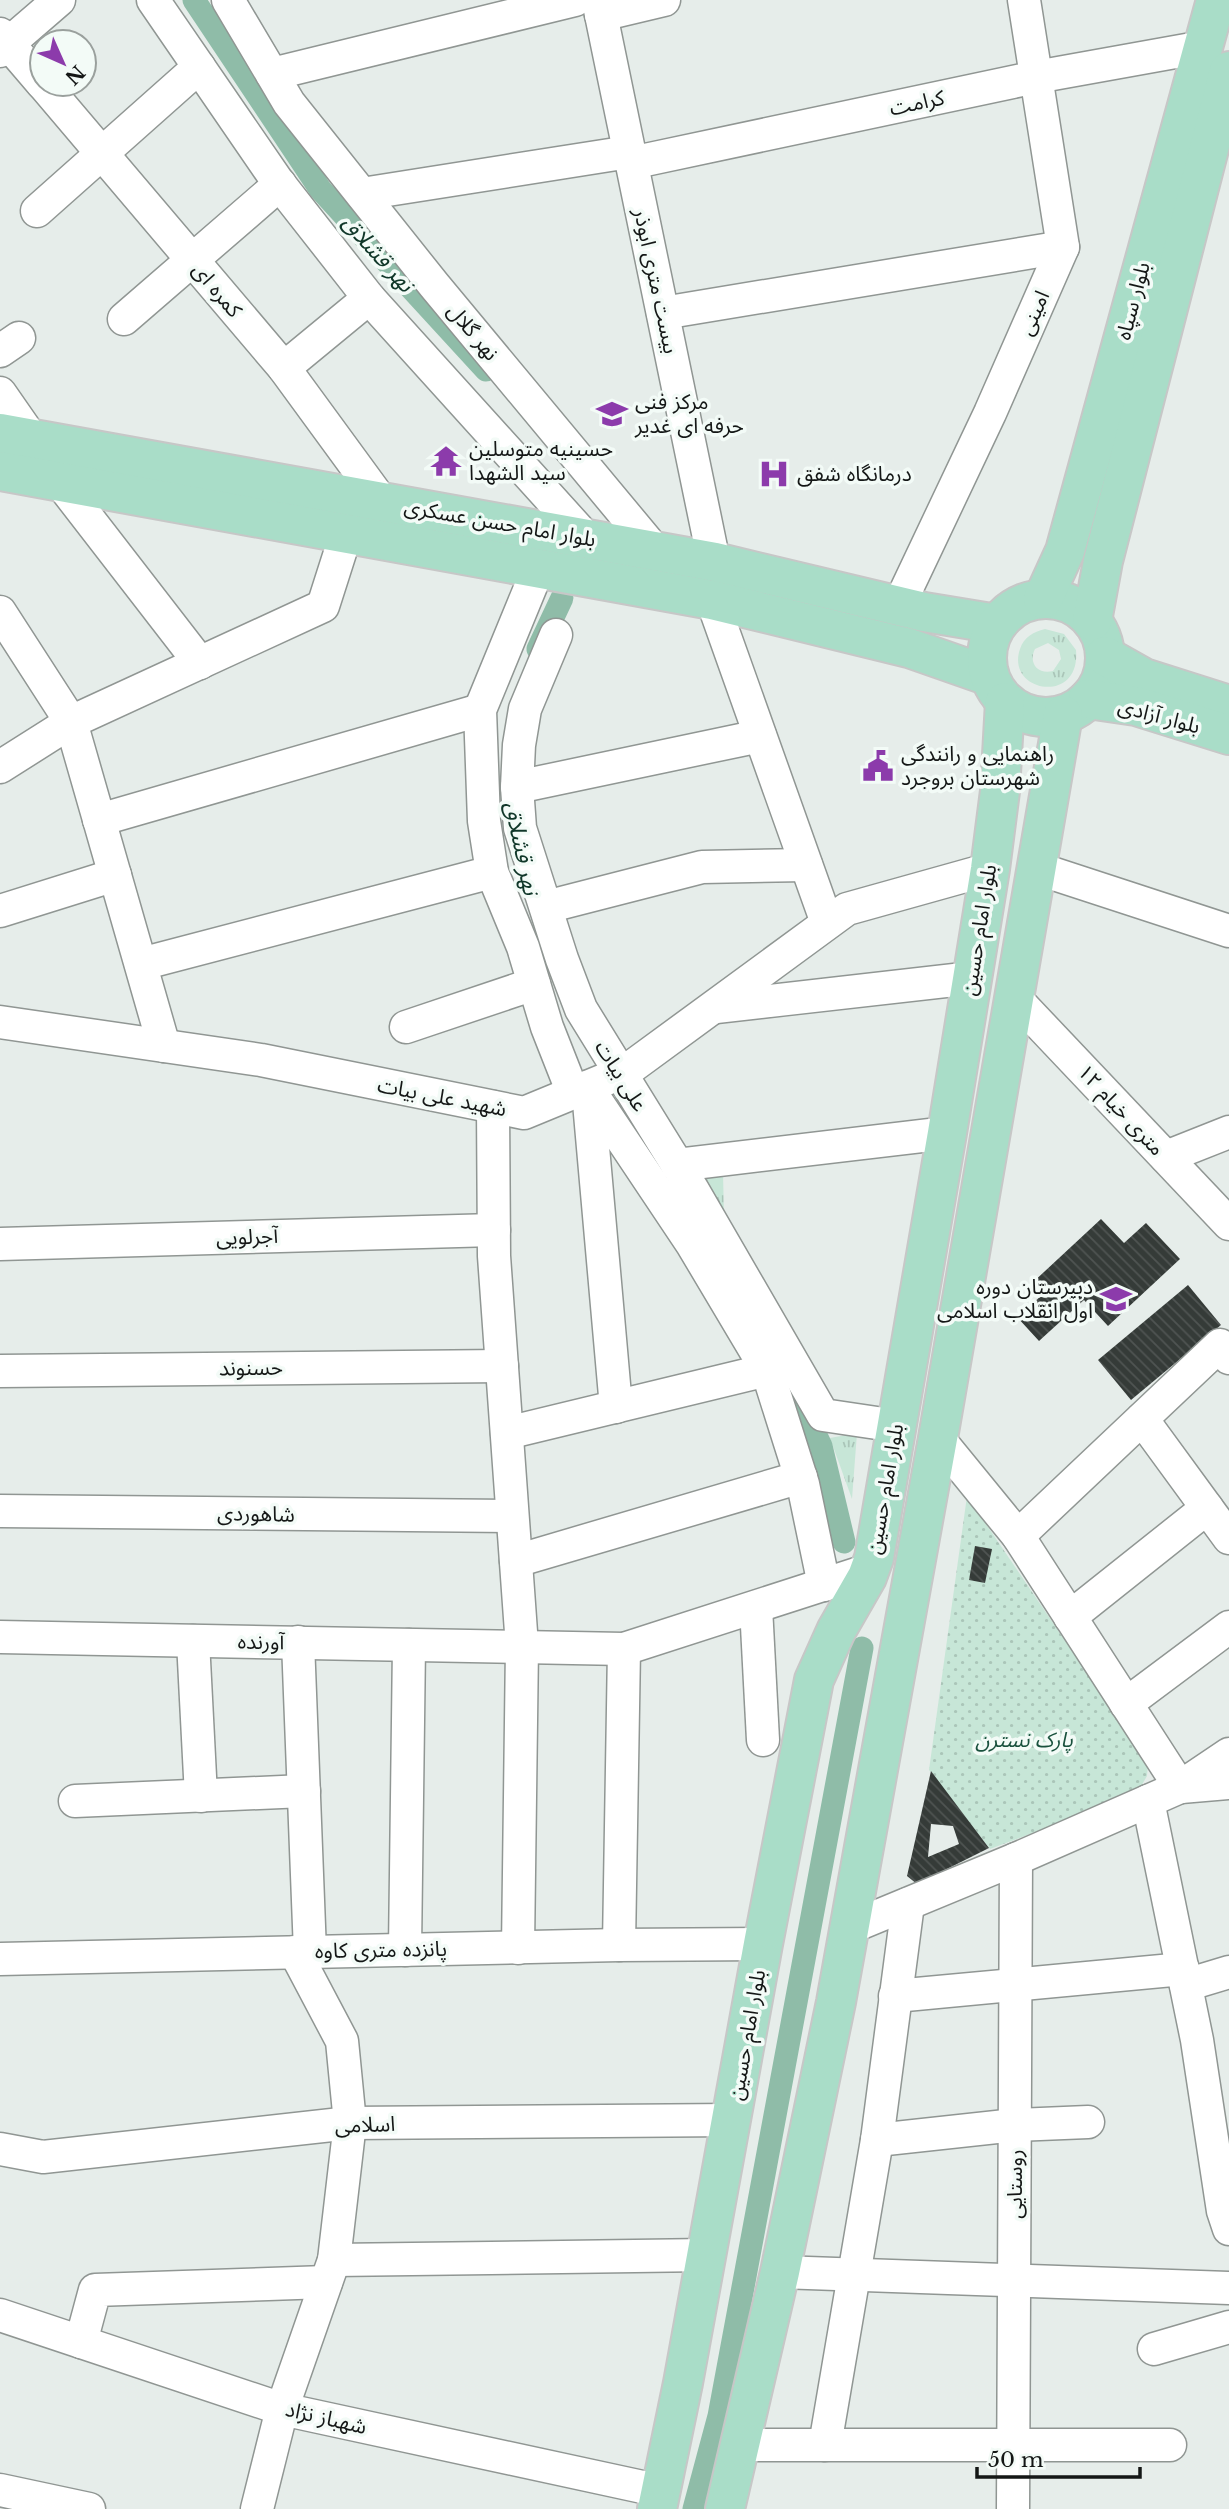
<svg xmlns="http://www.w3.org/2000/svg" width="1229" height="2509" viewBox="0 0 1229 2509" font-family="'Libre Baskerville','Noto Sans Arabic',serif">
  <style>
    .grass { fill: url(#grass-tufts); fill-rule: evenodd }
    .park { fill: url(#park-dots) }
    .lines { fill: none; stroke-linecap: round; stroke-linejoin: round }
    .canal { stroke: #8fbca8; stroke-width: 23 }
    .building { fill: url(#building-back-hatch); fill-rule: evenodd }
    .minor-casing { stroke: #909693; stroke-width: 35 }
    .major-casing { stroke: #c7c7c7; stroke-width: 42 }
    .minor { stroke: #fff; stroke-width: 32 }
    .major { stroke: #a9ddc8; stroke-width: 38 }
    .labels { text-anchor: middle; stroke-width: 7; stroke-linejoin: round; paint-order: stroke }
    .street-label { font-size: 21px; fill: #141716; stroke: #f3fbf7 }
    .poi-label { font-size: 21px; fill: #141716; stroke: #f3fbf7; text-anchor: start }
    .park-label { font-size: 21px; font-style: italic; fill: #1a523e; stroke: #f3fbf7 }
    .water-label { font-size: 23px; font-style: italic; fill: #103729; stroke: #f3fbf7 }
  </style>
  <defs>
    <pattern id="grass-tufts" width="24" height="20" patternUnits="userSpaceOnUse" patternTransform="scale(1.75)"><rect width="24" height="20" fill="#c7e6d7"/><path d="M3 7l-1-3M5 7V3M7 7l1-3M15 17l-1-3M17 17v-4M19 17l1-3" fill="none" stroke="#aac5b8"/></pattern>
    <pattern id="park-dots" width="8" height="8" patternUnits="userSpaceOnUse" patternTransform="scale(1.75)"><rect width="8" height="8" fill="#c7e6d7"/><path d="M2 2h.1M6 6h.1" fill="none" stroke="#aac5b8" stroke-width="1.8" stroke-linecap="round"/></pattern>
    <pattern id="building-back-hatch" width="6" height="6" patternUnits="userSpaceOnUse" patternTransform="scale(1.75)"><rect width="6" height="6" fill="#353b38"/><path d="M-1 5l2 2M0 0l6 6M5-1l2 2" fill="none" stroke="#4f5452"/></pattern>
  </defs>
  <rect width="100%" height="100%" fill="#e6edea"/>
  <g class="grass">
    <path d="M1045,629L1064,634L1076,650C1081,706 1005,692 1020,649C1024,637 1033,632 1045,629ZM1048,643L1059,650L1061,659L1053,671C1038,675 1028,663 1035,649Z"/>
    <polygon points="723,1172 724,1218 702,1176"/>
    <polygon points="857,1433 852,1499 830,1438"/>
  </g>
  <polygon class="park" points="967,1496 1148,1763 1147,1776 1140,1788 1117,1801 990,1849 929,1770"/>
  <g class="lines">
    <g class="canal">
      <polyline points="194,0 320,189 486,370"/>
      <polyline points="538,649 562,598"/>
      <polyline points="797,1396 821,1446 844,1542"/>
      <polyline points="694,2509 719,2416 862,1648"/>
    </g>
  </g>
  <g class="building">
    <polygon points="1101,1219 1124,1243 1146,1223 1180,1259 1108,1326 1084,1300 1039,1341 1017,1317 1041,1296 1030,1285"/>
    <polygon points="1188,1285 1221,1325 1131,1400 1098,1360"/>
    <polygon points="975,1546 992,1549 985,1583 969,1580"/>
    <path d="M931,1771L989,1848L917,1884L907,1876ZM931,1824L953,1826L959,1844L928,1857Z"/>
  </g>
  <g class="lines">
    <defs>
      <g id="minor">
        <polyline points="153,0 278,182 369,298 587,539"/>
        <polyline points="228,0 289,103 434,285 656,552"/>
        <polyline points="598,0 714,562"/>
        <polyline points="601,15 664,0"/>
        <polyline points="0,34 42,83"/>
        <polyline points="0,51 59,0"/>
        <polyline points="272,74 575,0"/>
        <polyline points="43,84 284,368 382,502"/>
        <polyline points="631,163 1036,77 1203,47"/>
        <polyline points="362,194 629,152"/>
        <polyline points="37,211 199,67"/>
        <polyline points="663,313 1063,247"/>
        <polyline points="124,319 280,184"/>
        <polyline points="0,351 19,338"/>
        <polyline points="284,368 369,298"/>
        <polyline points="0,393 32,439"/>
        <polyline points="60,482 200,663"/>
        <polyline points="538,569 480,710 484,821 492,872 523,947 547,1027 573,1093"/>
        <polyline points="712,600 827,923"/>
        <polyline points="899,605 990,413 1063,247 1024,0"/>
        <polyline points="0,612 71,722 164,1046"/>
        <polyline points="556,635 525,709 519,745 517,787 520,828 562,959 581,1009 694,1192 823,1415 897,1426"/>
        <polyline points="0,767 71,722 323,606 346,534"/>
        <polyline points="517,787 760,736"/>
        <polyline points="99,820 480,710"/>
        <polyline points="1036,868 1229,931"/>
        <polyline points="546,907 702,867 806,865"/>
        <polyline points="0,911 115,875"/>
        <polyline points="141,964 492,872"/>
        <polyline points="1013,996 1229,1224"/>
        <polyline points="716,1007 972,978"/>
        <polyline points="0,1022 261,1060 524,1113 626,1071 847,909 990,869"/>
        <polyline points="406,1027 534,984"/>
        <polyline points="587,1087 692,1244 767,1370 803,1484 824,1585"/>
        <polyline points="588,1091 616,1407"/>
        <polyline points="493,1107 494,1256 522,1646 518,1948"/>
        <polyline points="1166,1157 1229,1132"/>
        <polyline points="677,1165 947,1133"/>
        <polyline points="0,1244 494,1230"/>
        <polyline points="0,1371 502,1366"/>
        <polyline points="1142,1419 1229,1538"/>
        <polyline points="507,1433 767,1370"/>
        <polyline points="938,1438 1018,1536 1180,1787"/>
        <polyline points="0,1511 512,1516"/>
        <polyline points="1018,1536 1220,1345 1229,1358"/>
        <polyline points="516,1561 801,1477"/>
        <polyline points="756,1607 763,1740"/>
        <polyline points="1070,1617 1207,1508"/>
        <polyline points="0,1637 624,1649 869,1570"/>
        <polyline points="193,1641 201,1796"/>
        <polyline points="298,1642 310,1952"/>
        <polyline points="1126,1704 1229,1627"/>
        <polyline points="1181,1787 1229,1783"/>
        <polyline points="75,1801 304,1791"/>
        <polyline points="1148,1801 1197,2040 1223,2211 1229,2229"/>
        <polyline points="849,1928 1016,1859 1180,1787 1229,1754"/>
        <polyline points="619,1945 624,1649"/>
        <polyline points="405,1950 409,1645"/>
        <polyline points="0,1959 619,1945 763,1944"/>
        <polyline points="1186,1985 1229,1972"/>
        <polyline points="895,1996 1183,1969"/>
        <polyline points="877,2140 1015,2125 1088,2122"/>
        <polyline points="0,2149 43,2157 350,2123 733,2120"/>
        <polyline points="334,2260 707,2255"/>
        <polyline points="780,2272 1229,2288"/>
        <polyline points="0,2315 282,2409 661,2491"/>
        <polyline points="81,2342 95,2290 326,2282"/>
        <polyline points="1154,2349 1229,2327"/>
        <polyline points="741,2445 1170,2445"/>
        <polyline points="825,2445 877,2140 908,1904"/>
        <polyline points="0,2490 89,2509"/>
        <polyline points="257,2509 282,2409 334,2260 350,2123 342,2041 295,1952"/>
        <polyline points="1013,2509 1016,1859"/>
      </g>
      <g id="major">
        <polyline points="0,433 715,562 924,612 997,624"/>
        <polyline points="0,471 712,600 909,648 989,676"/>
        <circle cx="1046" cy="658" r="59"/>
        <polyline points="1043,599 1065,551 1216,0"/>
        <polyline points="1092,621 1103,561 1229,71"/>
        <polyline points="1105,656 1144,678 1229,705"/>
        <polyline points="1088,699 1136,706 1229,735"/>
        <polyline points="657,2509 683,2383 763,1944 814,1680 836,1631 867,1577 874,1558 947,1133 990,869 1000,791 1005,702"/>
        <polyline points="725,2509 780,2272 836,2002 938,1438 1063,715"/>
      </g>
    </defs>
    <use href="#minor" class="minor-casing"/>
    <use href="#major" class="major-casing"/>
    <use href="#minor" class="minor"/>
    <use href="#major" class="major"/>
  </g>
  <defs>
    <symbol id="school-bare" viewBox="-9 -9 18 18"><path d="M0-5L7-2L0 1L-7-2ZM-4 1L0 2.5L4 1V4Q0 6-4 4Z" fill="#8c3bab" stroke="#f3fbf7" stroke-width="2.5" paint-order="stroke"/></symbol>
    <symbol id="temple-bare" viewBox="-9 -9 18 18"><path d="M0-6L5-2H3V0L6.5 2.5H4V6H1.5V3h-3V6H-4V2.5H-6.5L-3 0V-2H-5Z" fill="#8c3bab" stroke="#f3fbf7" stroke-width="2.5" paint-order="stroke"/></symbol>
    <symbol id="hospital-bare" viewBox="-9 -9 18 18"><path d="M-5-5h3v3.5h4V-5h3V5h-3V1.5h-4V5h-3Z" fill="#8c3bab" stroke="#f3fbf7" stroke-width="2.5" paint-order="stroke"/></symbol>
    <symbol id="civic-bare" viewBox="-9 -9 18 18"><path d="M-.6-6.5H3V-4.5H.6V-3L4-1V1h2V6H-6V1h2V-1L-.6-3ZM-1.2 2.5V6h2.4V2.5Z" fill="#8c3bab" stroke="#f3fbf7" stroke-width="2.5" paint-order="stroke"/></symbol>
  </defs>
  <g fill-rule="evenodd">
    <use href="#school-bare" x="590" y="392" width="44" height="44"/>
    <use href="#temple-bare" x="424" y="439" width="44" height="44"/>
    <use href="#hospital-bare" x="752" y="452" width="44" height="44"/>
    <use href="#civic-bare" x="856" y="744" width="44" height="44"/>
    <use href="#school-bare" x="1094" y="1277" width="44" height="44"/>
  </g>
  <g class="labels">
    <g class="street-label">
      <text transform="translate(917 103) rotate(-12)" y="7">کرامت</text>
      <text transform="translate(656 281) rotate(78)" y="7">بیست متری ابوذر</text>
      <text transform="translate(217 290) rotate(50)" y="7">کمره ای</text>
      <text transform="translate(1133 301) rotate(-75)" y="7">بلوار سپاه</text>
      <text transform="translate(1034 313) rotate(-66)" y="7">امینی</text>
      <text transform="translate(473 332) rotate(50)" y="7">نهر گلال</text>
      <text transform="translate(500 523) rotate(10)" y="7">بلوار امام حسن عسکری</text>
      <text transform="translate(1159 716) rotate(15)" y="7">بلوار آزادی</text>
      <text transform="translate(979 930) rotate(-81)" y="7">بلوار امام حسین</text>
      <text transform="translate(621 1076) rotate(58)" y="7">علی بیات</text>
      <text transform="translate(442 1097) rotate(11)" y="7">شهید علی بیات</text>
      <text transform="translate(1121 1110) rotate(47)" y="7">۱۲ متری خیام</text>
      <text transform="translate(247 1237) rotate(-2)" y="7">آجرلویی</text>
      <text transform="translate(251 1368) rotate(-1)" y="7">حسنوند</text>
      <text transform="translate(885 1489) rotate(-80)" y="7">بلوار امام حسین</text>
      <text transform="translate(256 1514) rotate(1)" y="7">شاهوردی</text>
      <text transform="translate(261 1642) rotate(1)" y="7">آورنده</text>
      <text transform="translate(381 1950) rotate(-1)" y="7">پانزده متری کاوه</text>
      <text transform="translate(747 2035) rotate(-80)" y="7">بلوار امام حسین</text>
      <text transform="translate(365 2125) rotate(-2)" y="7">اسلامی</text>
      <text transform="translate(1015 2184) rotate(-90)" y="7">روستایی</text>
      <text transform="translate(326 2418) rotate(13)" y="7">شهباز نژاد</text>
    </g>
    <g class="poi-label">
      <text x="635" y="409">مرکز فنی<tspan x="635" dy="24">حرفه ای غدیر</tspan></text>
      <text x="469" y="456">حسینیه متوسلین<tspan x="469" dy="24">سید الشهدا</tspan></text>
      <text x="797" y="481">درمانگاه شفق</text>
      <text x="901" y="761">راهنمایی و رانندگی<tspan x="901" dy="24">شهرستان بروجرد</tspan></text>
      <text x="1093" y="1294" text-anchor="end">دبیرستان دوره<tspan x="1093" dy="24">اول انقلاب اسلامی</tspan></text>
    </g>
    <g class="park-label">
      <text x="1024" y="1747">پارک نسترن</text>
    </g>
    <g class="water-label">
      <text transform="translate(378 253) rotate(48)" y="8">نهر قشلاق</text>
      <text transform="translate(522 848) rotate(78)" y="8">نهر قشلاق</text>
    </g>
  </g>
  <g transform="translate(63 63) rotate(135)"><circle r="33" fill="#f3fbf7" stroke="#9aa09d" stroke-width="2"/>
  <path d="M0-5L12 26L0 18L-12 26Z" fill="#8c3bab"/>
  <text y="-10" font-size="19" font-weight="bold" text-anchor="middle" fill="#141716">N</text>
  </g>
  <path d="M977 2467v10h163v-10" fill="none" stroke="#141716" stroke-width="3.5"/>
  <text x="988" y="2467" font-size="21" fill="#141716" stroke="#f3fbf7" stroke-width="5" paint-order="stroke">50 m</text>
</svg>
